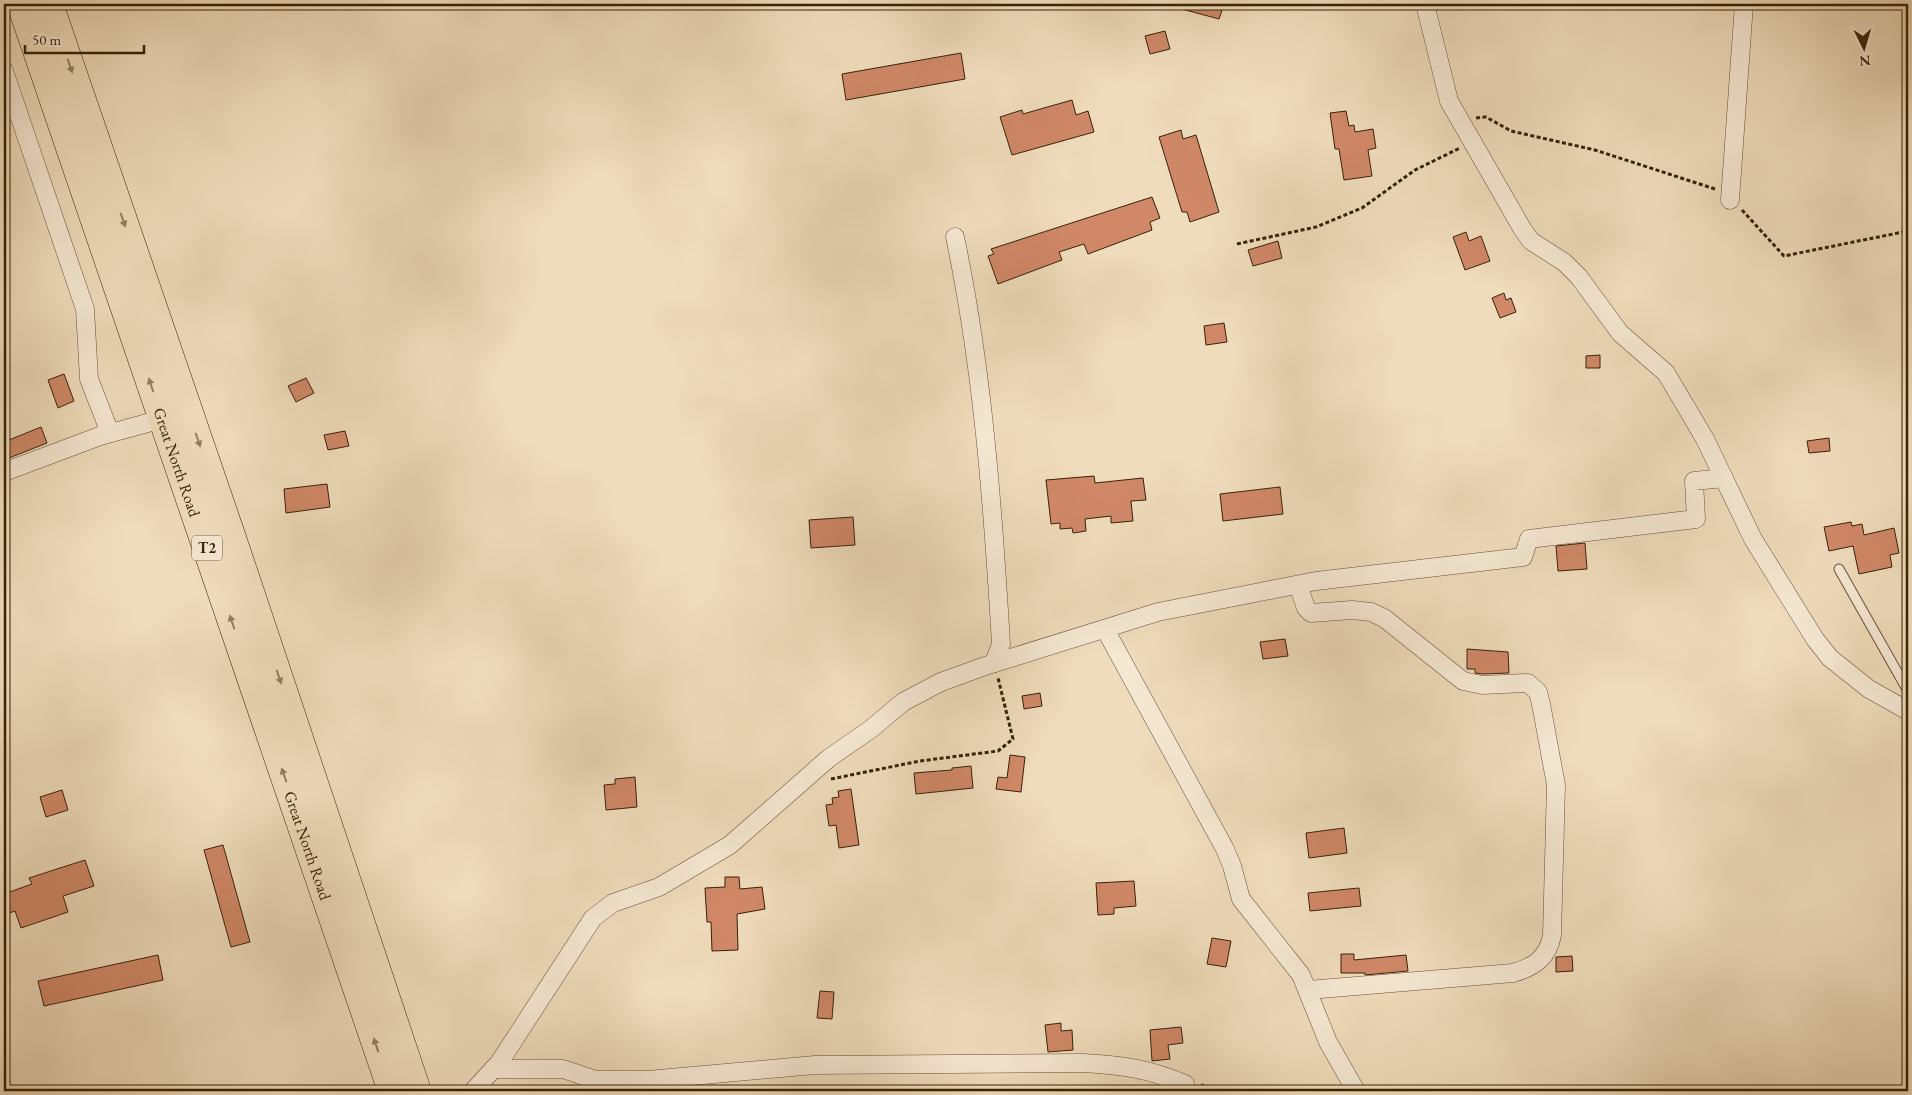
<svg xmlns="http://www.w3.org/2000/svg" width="1912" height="1095" viewBox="0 0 1912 1095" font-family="'EB Garamond',serif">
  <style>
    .building { fill: #d08868; stroke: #382106 }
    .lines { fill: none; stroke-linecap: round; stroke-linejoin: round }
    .service-casing { stroke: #665034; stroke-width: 11 }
    .minor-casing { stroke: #665034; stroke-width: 19 }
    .trunk-casing { stroke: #382106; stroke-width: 29 }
    .path { stroke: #382106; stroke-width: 3; stroke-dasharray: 4 2.5; stroke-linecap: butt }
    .service { stroke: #f5e8d3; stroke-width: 9 }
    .minor { stroke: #f5e8d3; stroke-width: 18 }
    .trunk { stroke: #efdcbc; stroke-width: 28 }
    .oneway { fill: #947e61 }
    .labels { text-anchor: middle; stroke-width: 4.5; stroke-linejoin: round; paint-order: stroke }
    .shield { fill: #f5e8d3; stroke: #715d44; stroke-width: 1 }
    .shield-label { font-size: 15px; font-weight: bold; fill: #382106 }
    .street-label { font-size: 16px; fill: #382106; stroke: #f5e8d3 }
  </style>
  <rect width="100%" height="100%" fill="#efdcbc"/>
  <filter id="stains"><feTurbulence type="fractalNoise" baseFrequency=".004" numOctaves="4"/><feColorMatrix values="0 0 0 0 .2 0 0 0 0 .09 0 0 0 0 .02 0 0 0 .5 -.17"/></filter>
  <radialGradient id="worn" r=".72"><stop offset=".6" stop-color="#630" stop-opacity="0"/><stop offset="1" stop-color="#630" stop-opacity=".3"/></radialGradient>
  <g class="building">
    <polygon points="1179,4 1224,4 1219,19 1178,8"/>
    <polygon points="1165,31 1170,49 1150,54 1145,36"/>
    <polygon points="961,53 965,79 846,100 842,74"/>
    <polygon points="1072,100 1076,115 1088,111 1094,132 1012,155 1000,117 1022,110 1023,114"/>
    <polygon points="1346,111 1349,126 1354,125 1355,132 1373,129 1376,148 1368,150 1372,176 1344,180 1339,149 1335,149 1330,113"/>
    <polygon points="1181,130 1183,139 1196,135 1219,212 1190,222 1187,212 1182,212 1159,137"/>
    <polygon points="1152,197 1160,218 1150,222 1152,230 1088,254 1084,244 1059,252 1062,260 998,284 988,256 994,254 991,249"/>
    <polygon points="1466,232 1469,241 1481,236 1490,261 1465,270 1453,237"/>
    <polygon points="1278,241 1282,258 1253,266 1248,250"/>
    <polygon points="1504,293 1506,300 1511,298 1516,312 1500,318 1492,298"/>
    <polygon points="1224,323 1227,342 1206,345 1204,326"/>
    <polygon points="1600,355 1600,368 1586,368 1586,356"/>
    <polygon points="64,374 74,401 58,408 48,380"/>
    <polygon points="306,378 314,393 296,402 288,386"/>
    <polygon points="41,427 47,443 4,460 4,442"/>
    <polygon points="345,431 349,446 328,450 324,435"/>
    <polygon points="1829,438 1830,451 1809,453 1807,441"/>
    <polygon points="1094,476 1095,483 1143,478 1146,500 1131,501 1133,521 1111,523 1111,516 1085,519 1086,531 1073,533 1072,528 1060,529 1060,523 1051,524 1046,480"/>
    <polygon points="327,484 330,507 286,513 284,489"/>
    <polygon points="1280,487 1283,514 1223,521 1220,494"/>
    <polygon points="853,517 855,545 811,548 809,520"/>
    <polygon points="1851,522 1852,526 1862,524 1864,535 1894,528 1899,553 1890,555 1892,567 1859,574 1853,546 1829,551 1824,527"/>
    <polygon points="1585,543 1587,569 1558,571 1556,546"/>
    <polygon points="1285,639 1288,656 1263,659 1260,642"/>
    <polygon points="1467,649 1508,652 1509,673 1483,674 1475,673 1475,669 1467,669"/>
    <polygon points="1040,693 1042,706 1024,709 1022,696"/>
    <polygon points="1010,755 1025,757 1021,792 996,789 998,777 1007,778"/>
    <polygon points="971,766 973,788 916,794 914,773 952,770 952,768"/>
    <polygon points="635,777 637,807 606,810 604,785 615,784 615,779"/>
    <polygon points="851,789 859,845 839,848 836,825 829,826 826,805 833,804 832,798 839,797 838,791"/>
    <polygon points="62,790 68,810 46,817 40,797"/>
    <polygon points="1344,828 1347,853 1309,858 1306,833"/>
    <polygon points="223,845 250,942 231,947 204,850"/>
    <polygon points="85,860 94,886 63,896 68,912 21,928 15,911 4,915 4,894 32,884 29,878"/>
    <polygon points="725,877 739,877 740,889 762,887 765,909 737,914 738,950 712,951 711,922 707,922 705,888 725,887"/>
    <polygon points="1134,881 1136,906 1114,908 1114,914 1098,915 1096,883"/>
    <polygon points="1359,888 1361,906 1310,911 1308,893"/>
    <polygon points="1212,938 1231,941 1226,967 1207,964"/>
    <polygon points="1341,954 1354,954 1354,960 1406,955 1408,971 1365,975 1365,973 1341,973"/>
    <polygon points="158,955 163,980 44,1006 38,981"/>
    <polygon points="1572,956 1573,971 1556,972 1556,957"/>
    <polygon points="820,991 834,992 832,1019 817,1018"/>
    <polygon points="1061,1023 1061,1031 1072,1030 1073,1050 1048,1052 1045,1025"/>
    <polygon points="1181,1027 1183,1043 1168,1045 1170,1059 1152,1061 1150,1030"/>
  </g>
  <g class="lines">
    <defs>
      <polyline id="service" points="1839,569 1908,691"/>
      <g id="minor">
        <polyline points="1425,4 1449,101 1523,230 1531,241 1564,262 1579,277 1620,333 1666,373 1705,439 1753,539 1815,639 1830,658 1869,689 1908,711"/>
        <polyline points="4,71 85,309 89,379 110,433"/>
        <polyline points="1730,200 1744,4"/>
        <path d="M955,237C983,370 993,508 1001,644L994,663"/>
        <polyline points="4,472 100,436 173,416"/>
        <path d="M1298,585L1306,608L1311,613L1352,610L1371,612L1384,618L1463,681L1482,685L1528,683L1538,692L1541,704L1556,785L1552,935C1548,958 1534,967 1513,973L1308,990"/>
        <polyline points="1105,629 1225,849 1232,866 1241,899 1301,975 1328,1042 1356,1091"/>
        <path d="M493,1069H563L596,1080H648L815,1065L1083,1063C1122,1065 1149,1069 1185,1084"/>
        <polyline points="473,1091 499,1063 593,918 613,903 659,887 730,845 829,758 871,729 903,702 941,682 985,666 1158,612 1316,581 1523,557 1529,539 1696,519 1694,481 1724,478"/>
      </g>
      <g id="trunk">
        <path id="s1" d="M21,4L392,1091"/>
        <polyline points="49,4 231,535 417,1091"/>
      </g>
    </defs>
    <use href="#service" class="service-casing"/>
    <use href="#minor" class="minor-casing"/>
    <use href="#trunk" class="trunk-casing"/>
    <g class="path">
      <polyline points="1476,118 1486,117 1511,131 1595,150 1715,189"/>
      <polyline points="1742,210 1784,256 1908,231"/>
      <polyline points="1237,244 1316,227 1362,208 1415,170 1460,148"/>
      <polyline points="831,779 920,761 998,751 1013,739 998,678"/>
      <polyline points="1201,1085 1218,1091"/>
    </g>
    <use href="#service" class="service"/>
    <use href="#minor" class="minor"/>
    <use href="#trunk" class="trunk"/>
  </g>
  <defs><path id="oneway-solid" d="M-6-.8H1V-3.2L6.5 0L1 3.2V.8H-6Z" transform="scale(1.25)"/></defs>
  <g class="oneway">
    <use href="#oneway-solid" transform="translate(70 66) rotate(71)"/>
    <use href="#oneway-solid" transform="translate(123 220) rotate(71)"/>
    <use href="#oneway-solid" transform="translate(151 385) rotate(-109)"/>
    <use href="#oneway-solid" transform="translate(198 440) rotate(71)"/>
    <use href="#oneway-solid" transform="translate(232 622) rotate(-109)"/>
    <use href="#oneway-solid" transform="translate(279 677) rotate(71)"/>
    <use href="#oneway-solid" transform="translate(284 775) rotate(-109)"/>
    <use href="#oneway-solid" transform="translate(376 1045) rotate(-109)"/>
  </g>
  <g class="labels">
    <rect class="shield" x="192" y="535.5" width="30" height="25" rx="4"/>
    <g class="shield-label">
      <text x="207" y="553">T2</text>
    </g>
    <g class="street-label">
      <text dy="6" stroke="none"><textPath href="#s1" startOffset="484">Great North Road</textPath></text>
      <text dy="6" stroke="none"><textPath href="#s1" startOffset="889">Great North Road</textPath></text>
    </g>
  </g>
  <rect width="1912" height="1095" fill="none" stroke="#efdcbc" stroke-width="20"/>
  <rect x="5" y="5" width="1902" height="1085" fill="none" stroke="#382106" stroke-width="2.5"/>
  <rect x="10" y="10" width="1892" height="1075" fill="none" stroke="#382106"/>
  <g transform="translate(1864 48) rotate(175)" stroke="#f5e8d3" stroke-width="4" paint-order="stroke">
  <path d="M0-4L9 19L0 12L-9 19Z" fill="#382106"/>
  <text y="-8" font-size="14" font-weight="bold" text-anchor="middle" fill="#382106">N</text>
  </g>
  <path d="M25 45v8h119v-8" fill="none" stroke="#382106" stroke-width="2.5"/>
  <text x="32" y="45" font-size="15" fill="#382106" stroke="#f5e8d3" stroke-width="4" paint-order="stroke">50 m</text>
  <rect width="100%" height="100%" filter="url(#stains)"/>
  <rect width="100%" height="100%" fill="url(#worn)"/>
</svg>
